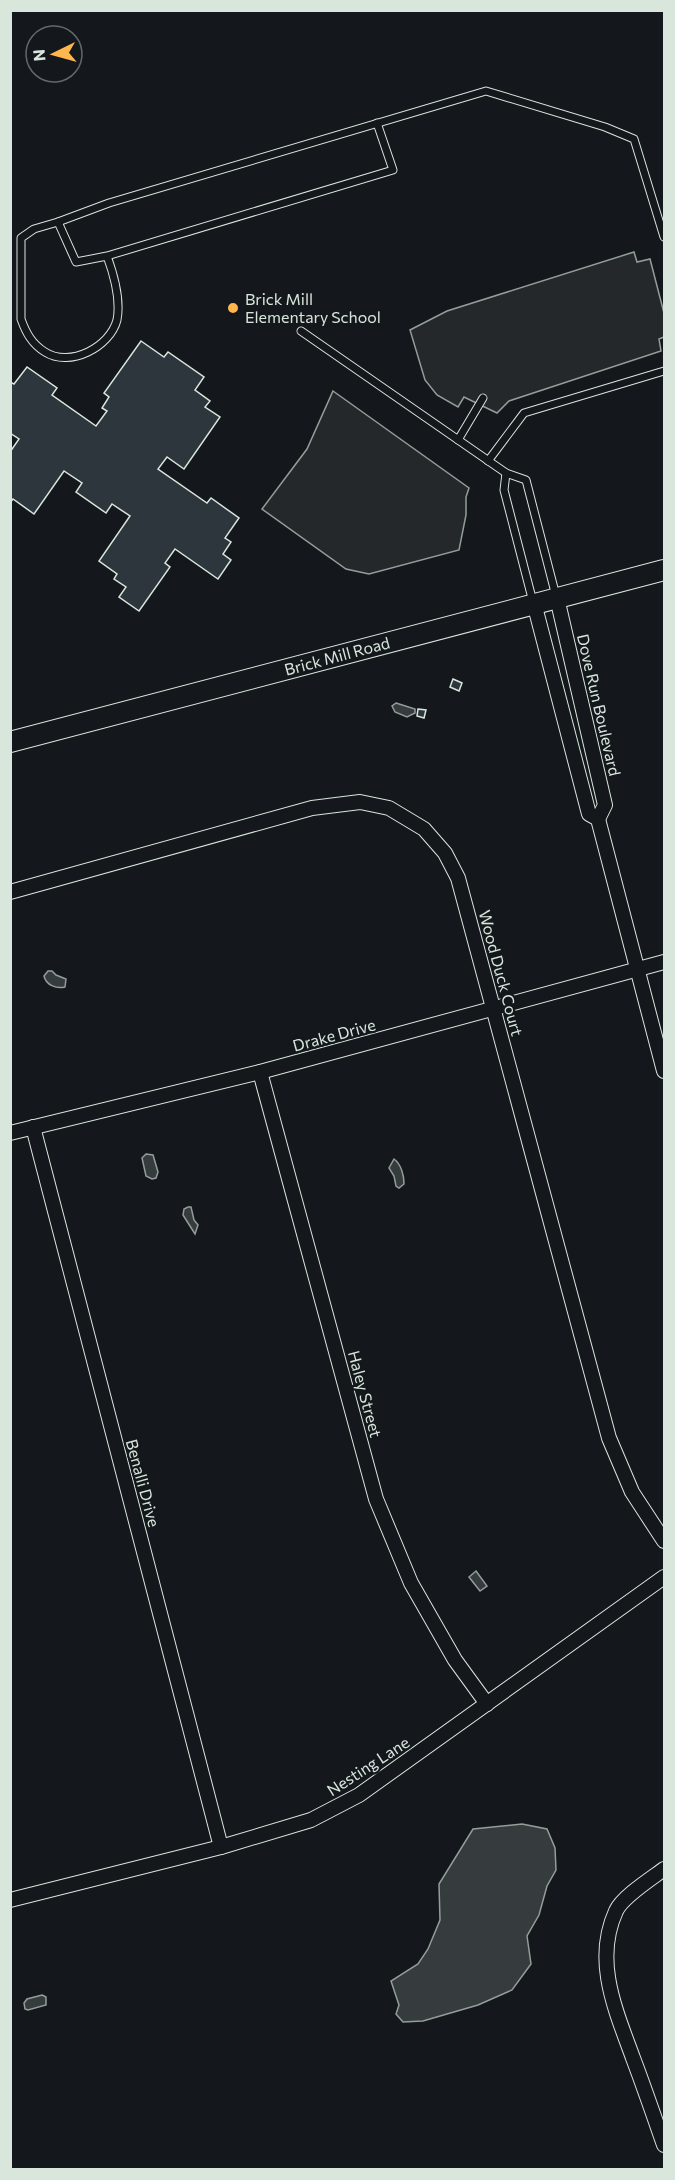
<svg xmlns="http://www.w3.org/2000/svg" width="675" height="2180" viewBox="0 0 675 2180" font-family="Commissioner,sans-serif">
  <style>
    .parking { fill: #24282b; stroke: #939e99; stroke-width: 1.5 }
    .water { fill: #363b3e; stroke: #939e99; stroke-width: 1.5 }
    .building { fill: #2c363c; stroke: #d8e6dc; stroke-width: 1.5 }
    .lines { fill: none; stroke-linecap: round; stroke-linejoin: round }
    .lane-casing { stroke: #d8e6dc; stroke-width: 9 }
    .street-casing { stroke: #d8e6dc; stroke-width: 16 }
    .secondary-casing { stroke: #d8e6dc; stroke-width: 22 }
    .lane { stroke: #14181c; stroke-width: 7 }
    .street { stroke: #14181c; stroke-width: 14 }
    .secondary { stroke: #14181c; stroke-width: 20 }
    .poi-dot { fill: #ffb74d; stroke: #14181c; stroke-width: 2 }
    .labels { text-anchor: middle; stroke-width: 4.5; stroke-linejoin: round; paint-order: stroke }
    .poi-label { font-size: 16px; fill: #d8e6dc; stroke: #14181c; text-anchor: start }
    .street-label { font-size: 16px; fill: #d8e6dc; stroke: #14181c }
  </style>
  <rect width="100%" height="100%" fill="#14181c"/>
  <g class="parking">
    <polygon points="634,252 637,262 650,259 664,313 664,337 659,339 661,351 509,401 497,413 464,397 458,407 437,395 425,380 410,330 447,311"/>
    <polygon points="333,391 469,488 466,497 466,515 459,550 369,574 346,569 262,509 307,449"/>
  </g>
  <g class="water">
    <polygon points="396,703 415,709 415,713 407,717 395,712 392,706"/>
    <path d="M48,971H52L56,975L66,979L65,987C56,989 46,985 44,976Z"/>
    <polygon points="146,1154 153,1155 158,1172 156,1178 152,1179 146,1176 142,1158"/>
    <path d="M394,1159C401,1164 404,1175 404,1184L399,1188L396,1186L394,1176L389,1168Z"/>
    <polygon points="188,1207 191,1207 194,1220 198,1225 195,1234 183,1215 184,1209"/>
    <polygon points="476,1571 487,1586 480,1591 469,1577"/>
    <polygon points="522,1824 547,1829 555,1848 556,1870 547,1886 539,1915 527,1936 531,1964 512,1990 478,2005 423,2021 403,2022 396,2014 399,2005 391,1981 418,1964 428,1949 440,1920 439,1884 473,1829"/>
    <polygon points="42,1995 46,1997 46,2005 28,2010 25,2009 24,2003 27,1999"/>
  </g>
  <g class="building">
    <polygon points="141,341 164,357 168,352 204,377 195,390 210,401 205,407 220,417 184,469 167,457 158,469 207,503 211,498 239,518 225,538 231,542 223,554 231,560 218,579 175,549 165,563 170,567 139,611 119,597 126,587 114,579 117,574 99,561 130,516 112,504 106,513 76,492 82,483 64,471 34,514 13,499 10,503 10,452 19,439 10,433 10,382 14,384 27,367 57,388 52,395 96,426 107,411 102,408 109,397 104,393"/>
    <polygon points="453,679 462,683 459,691 450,687"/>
    <polygon points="418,709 426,710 424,718 417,716"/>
  </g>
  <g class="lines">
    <defs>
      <g id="lane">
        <polyline points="58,222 109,203 486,91 605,127 634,139 664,237"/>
        <path d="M107,256C114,275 121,299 117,320C110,347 70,368 45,352C32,344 26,333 21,319V238L34,229L58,222L76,262L107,256L393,170L377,123"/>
        <polyline points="301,331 506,473 526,480 556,596"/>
        <polyline points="458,440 483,398"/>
        <polyline points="488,461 524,413 664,371"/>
        <polyline points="506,473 504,490 533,602"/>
      </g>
      <g id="street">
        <polyline points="557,598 605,805 598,819"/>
        <polyline points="534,603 589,814 598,819 664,1071"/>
        <polyline points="10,892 312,808 360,802 389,808 424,829 445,853 458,878 609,1438 632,1492 664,1541"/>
        <polyline points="260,1072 376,1499 411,1583 455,1660 487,1704"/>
        <polyline points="33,1127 221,1847"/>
        <polyline points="10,1133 260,1072 664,962"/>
        <path d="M664,1869C652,1878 622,1897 616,1911C593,1961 616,2011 633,2058C644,2087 654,2116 664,2145"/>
        <polyline points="10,1900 221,1847 311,1820 359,1795 664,1577"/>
      </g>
      <polyline id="secondary" points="10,742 664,570"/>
    </defs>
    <use href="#lane" class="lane-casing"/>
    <use href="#street" class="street-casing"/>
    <use href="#secondary" class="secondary-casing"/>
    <use href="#lane" class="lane"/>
    <use href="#street" class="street"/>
    <use href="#secondary" class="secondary"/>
  </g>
  <circle class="poi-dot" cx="233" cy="308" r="6"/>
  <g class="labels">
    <g class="poi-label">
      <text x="245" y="305">Brick Mill<tspan x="245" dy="18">Elementary School</tspan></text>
    </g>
    <g class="street-label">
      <text transform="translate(337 656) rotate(-15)" y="6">Brick Mill Road</text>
      <text transform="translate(599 705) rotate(77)" y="6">Dove Run Boulevard</text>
      <text transform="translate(501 973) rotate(75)" y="6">Wood Duck Court</text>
      <text transform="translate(334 1035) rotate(-15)" y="6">Drake Drive</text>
      <text transform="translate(365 1394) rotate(75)" y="6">Haley Street</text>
      <text transform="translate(143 1483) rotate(75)" y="6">Benalli Drive</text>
      <text transform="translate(368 1766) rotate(-33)" y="6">Nesting Lane</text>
    </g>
  </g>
  <rect width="675" height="2180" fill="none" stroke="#d8e6dc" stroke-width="24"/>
  <g transform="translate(54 54) rotate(265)"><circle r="28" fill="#14181c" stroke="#626a69" stroke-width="1.5"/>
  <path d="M0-4.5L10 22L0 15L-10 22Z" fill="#ffb74d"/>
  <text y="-9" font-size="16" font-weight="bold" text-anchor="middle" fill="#d8e6dc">N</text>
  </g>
</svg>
